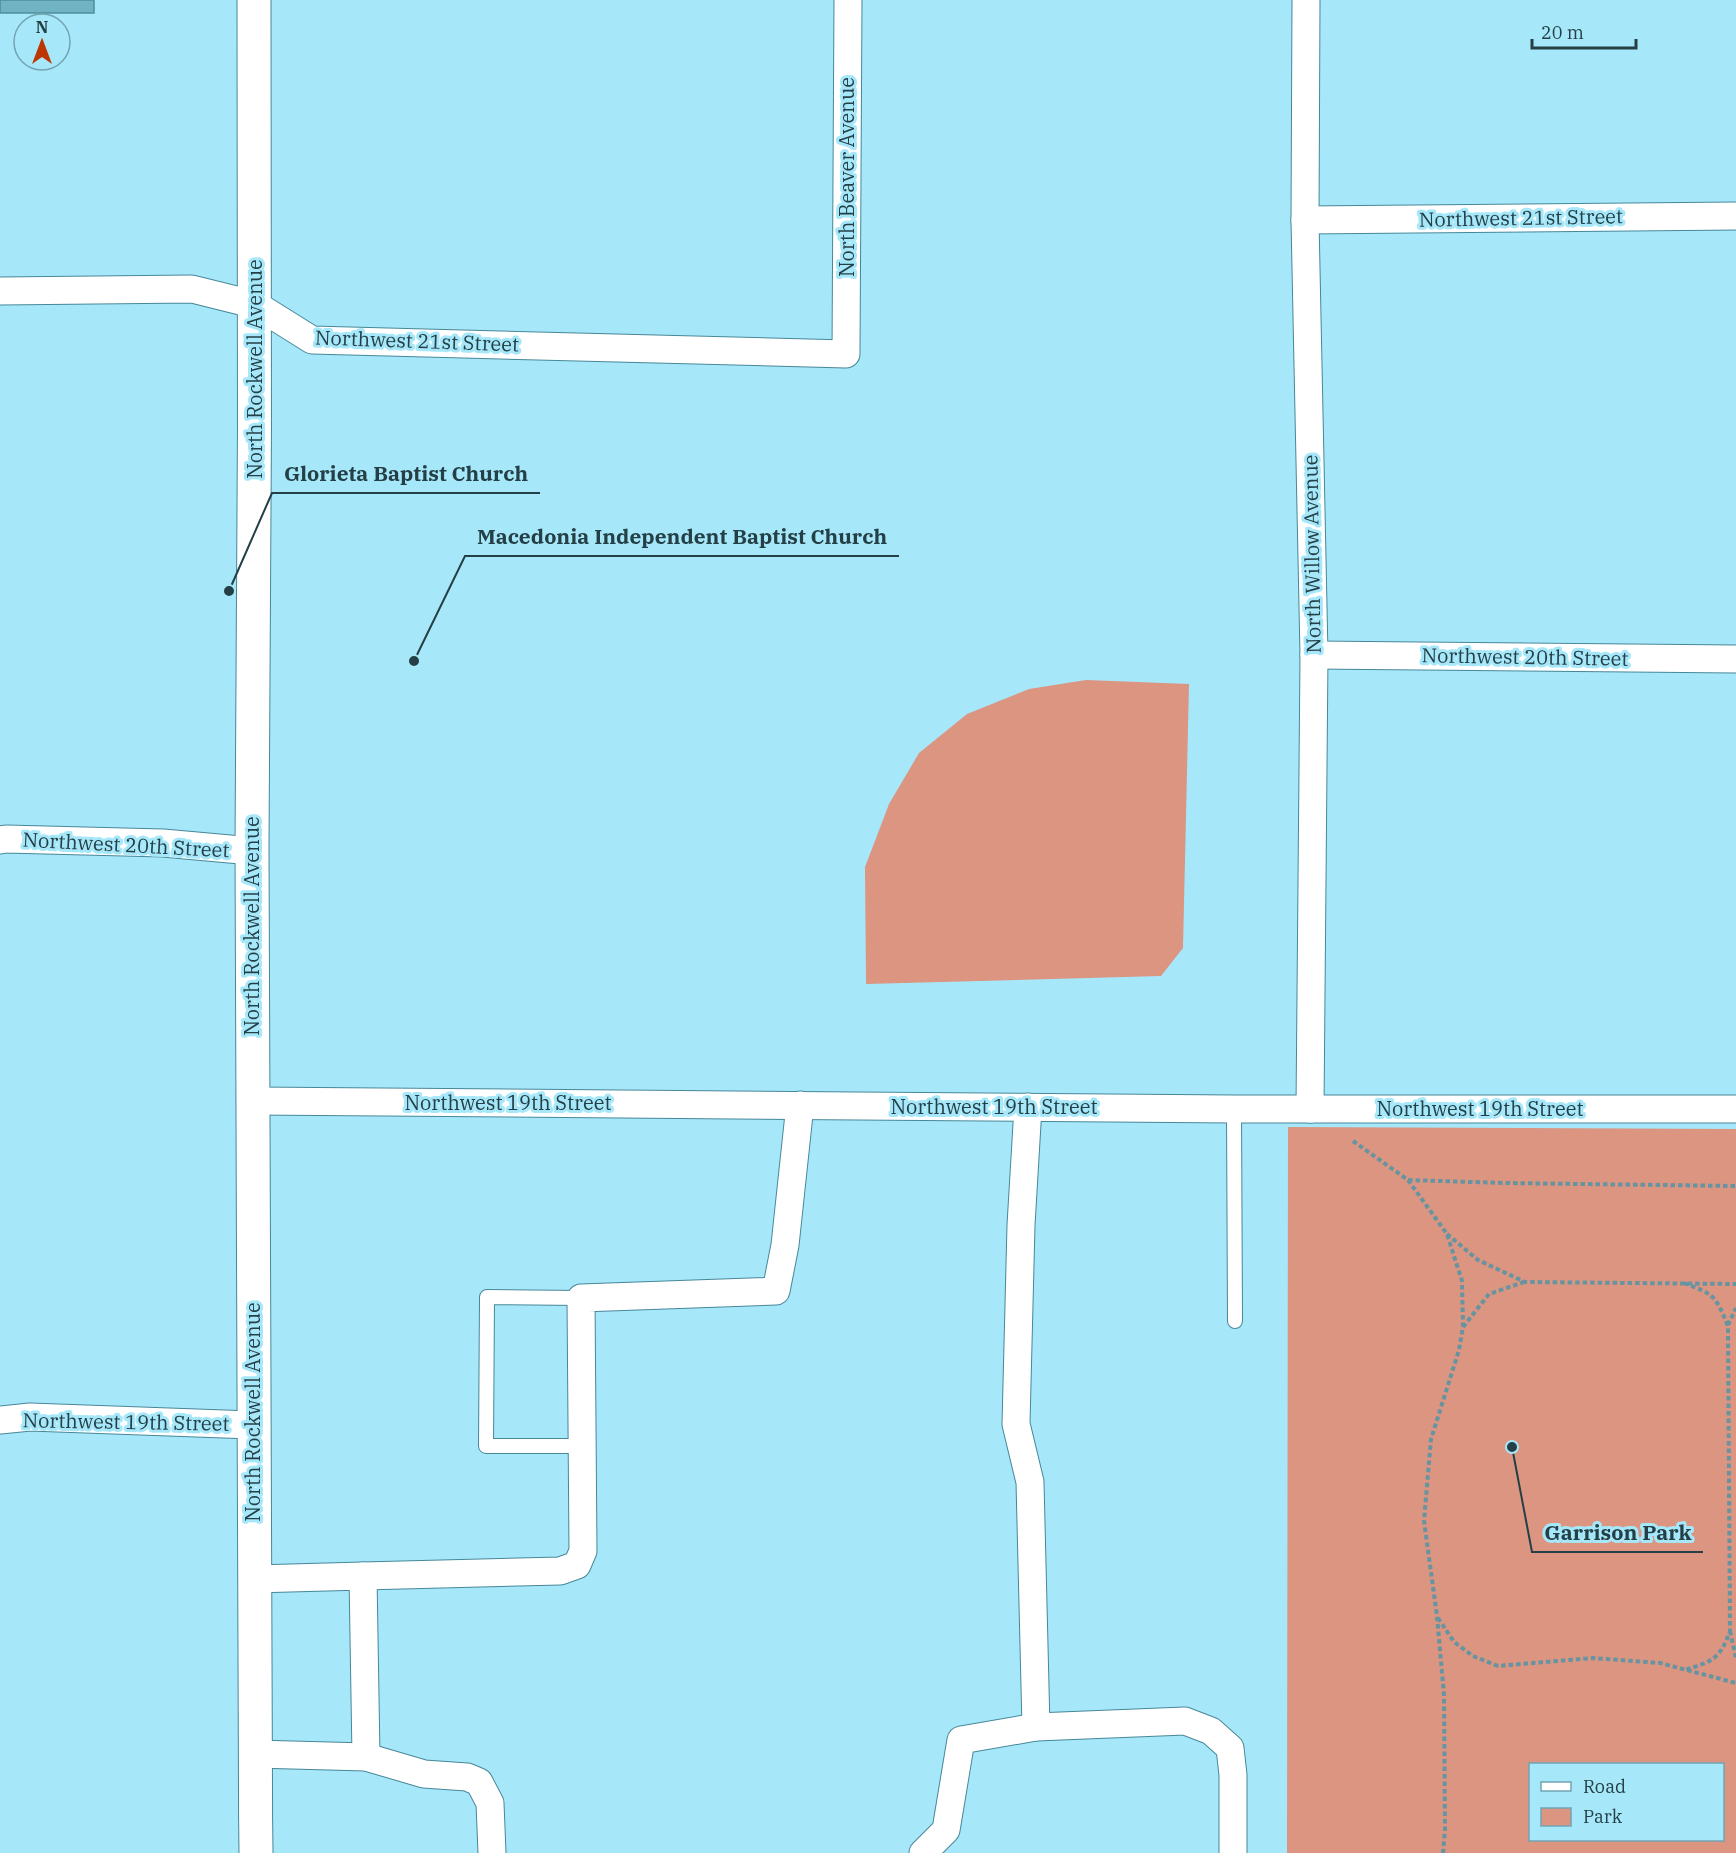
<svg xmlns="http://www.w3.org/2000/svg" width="1736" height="1853" viewBox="0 0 1736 1853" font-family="'IBM Plex Serif',serif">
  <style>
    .green { fill: #db9581; fill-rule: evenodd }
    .building { fill: #71b2c3; stroke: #4d8d9e; stroke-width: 1.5 }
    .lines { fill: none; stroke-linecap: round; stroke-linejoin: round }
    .service-casing { stroke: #478798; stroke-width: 16 }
    .minor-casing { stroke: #478798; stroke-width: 29 }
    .secondary-casing { stroke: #478798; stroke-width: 35 }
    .path { stroke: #6694a1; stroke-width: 4; stroke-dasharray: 4.5 3; stroke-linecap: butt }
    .service { stroke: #fff; stroke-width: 14 }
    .minor { stroke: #fff; stroke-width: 27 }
    .secondary { stroke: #fff; stroke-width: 33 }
    .labels { text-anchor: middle; stroke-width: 6; stroke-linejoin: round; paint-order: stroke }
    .street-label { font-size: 20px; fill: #243f46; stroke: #a6e8fa }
    .leader { fill: none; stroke: #243f46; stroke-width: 2 }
    .callout-dot { fill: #243f46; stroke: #a6e8fa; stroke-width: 2 }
    .callout-label { font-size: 21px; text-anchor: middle; font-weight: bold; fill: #243f46; stroke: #a6e8fa; stroke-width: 6; stroke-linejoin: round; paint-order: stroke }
  </style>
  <rect width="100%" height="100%" fill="#a6e8fa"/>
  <g class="green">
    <polygon points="1086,680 1189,684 1183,948 1161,976 866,984 865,867 889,804 919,753 967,714 1029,689"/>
    <path d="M1288,1127L1736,1129V1853H1287ZM1530,1764H1722V1840H1530Z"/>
  </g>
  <rect class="building" x="0" y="0" width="94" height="13"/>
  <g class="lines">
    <defs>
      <g id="service">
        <polyline points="1234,1109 1235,1321"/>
        <polyline points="581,1298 487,1297 486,1446 582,1446"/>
      </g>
      <g id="minor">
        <polyline points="1306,0 1305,220 1314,655 1310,1109"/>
        <polyline points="1305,220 1736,216"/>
        <polyline points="0,291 192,289 256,305 312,340 846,354 848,0"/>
        <polyline points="1314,655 1736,659"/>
        <polyline points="0,840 6,839 163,843 252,851"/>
        <polyline points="252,1101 1234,1109 1736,1109"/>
        <polyline points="1028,1107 1021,1225 1016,1424 1030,1482 1036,1727 1185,1721 1211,1731 1230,1748 1233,1775 1233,1853"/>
        <polyline points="0,1420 30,1417 252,1425"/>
        <polyline points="363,1576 560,1571 577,1565 583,1551 581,1298 776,1291 785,1245 800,1105"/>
        <polyline points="253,1579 363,1576 366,1757"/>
        <polyline points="255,1754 366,1757 424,1774 467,1777 479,1782 490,1803 492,1853"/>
        <polyline points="923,1853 946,1830 961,1740 1036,1727"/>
      </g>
      <path id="secondary" d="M254,0C256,282 254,565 252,847C251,1183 252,1518 256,1853"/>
    </defs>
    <use href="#service" class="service-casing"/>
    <use href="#minor" class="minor-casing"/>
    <use href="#secondary" class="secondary-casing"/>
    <g class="path">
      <polyline points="1353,1141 1408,1180 1504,1183 1736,1186"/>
      <polyline points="1408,1180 1447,1234 1462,1281 1463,1327 1459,1350 1431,1439 1424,1521 1437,1616 1444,1695 1445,1829 1443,1853"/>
      <polyline points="1447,1234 1478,1260 1525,1282 1736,1284"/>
      <path d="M1684,1283C1715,1295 1715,1295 1728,1326L1730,1631C1720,1659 1712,1662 1684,1670"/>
      <polyline points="1728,1325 1736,1308"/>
      <polyline points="1463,1327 1489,1294 1524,1282"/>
      <polyline points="1438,1618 1454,1642 1473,1656 1498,1666 1593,1658 1660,1663 1736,1683"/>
      <polyline points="1730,1631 1736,1658"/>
    </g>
    <use href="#service" class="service"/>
    <use href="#minor" class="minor"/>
    <use href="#secondary" class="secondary"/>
  </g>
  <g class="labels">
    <g class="street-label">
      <text transform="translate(847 177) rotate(-90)" y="7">North Beaver Avenue</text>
      <text transform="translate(1521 218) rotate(-1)" y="7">Northwest 21st Street</text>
      <text transform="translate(417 341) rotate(2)" y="7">Northwest 21st Street</text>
      <text transform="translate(255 369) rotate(-90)" y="7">North Rockwell Avenue</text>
      <text transform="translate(1312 554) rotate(-91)" y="7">North Willow Avenue</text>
      <text transform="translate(1525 657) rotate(1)" y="7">Northwest 20th Street</text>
      <text transform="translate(126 845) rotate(3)" y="7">Northwest 20th Street</text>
      <text transform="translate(252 926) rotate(-90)" y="7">North Rockwell Avenue</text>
      <text x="508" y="1110">Northwest 19th Street</text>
      <text x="994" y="1114">Northwest 19th Street</text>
      <text x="1480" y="1116">Northwest 19th Street</text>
      <text transform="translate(253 1412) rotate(-90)" y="7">North Rockwell Avenue</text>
      <text transform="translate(126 1422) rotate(1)" y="7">Northwest 19th Street</text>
    </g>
  </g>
  <path class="leader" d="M229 591L272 493H540M414 661L465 556H899M1512 1447L1532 1552H1703"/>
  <g class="callout-dot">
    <circle cx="229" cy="591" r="6"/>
    <circle cx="414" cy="661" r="6"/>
    <circle cx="1512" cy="1447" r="6"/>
  </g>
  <g class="callout-label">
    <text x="406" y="481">Glorieta Baptist Church</text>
    <text x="682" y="544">Macedonia Independent Baptist Church</text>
    <text x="1618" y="1540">Garrison Park</text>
  </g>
  <rect x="1529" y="1763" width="195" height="78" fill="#a6e8fa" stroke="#72a4b2" stroke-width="1.5"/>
  <rect x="1541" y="1782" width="30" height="9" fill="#ffffff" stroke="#72a4b2" stroke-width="1.5"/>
  <text x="1583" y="1793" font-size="18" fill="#243f46">Road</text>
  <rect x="1541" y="1808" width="30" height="18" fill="#db9581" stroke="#72a4b2" stroke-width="1.5"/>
  <text x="1583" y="1823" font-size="18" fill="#243f46">Park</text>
  <g transform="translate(42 42)"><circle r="28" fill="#a6e8fa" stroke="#72a4b2" stroke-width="1.5"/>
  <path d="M0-4.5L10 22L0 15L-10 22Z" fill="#bd3500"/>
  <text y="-9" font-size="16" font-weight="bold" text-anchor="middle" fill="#243f46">N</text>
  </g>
  <path d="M1532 39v9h104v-9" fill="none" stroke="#243f46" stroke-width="3"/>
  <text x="1541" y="39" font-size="18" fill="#243f46" stroke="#a6e8fa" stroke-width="4.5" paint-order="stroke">20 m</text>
</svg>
